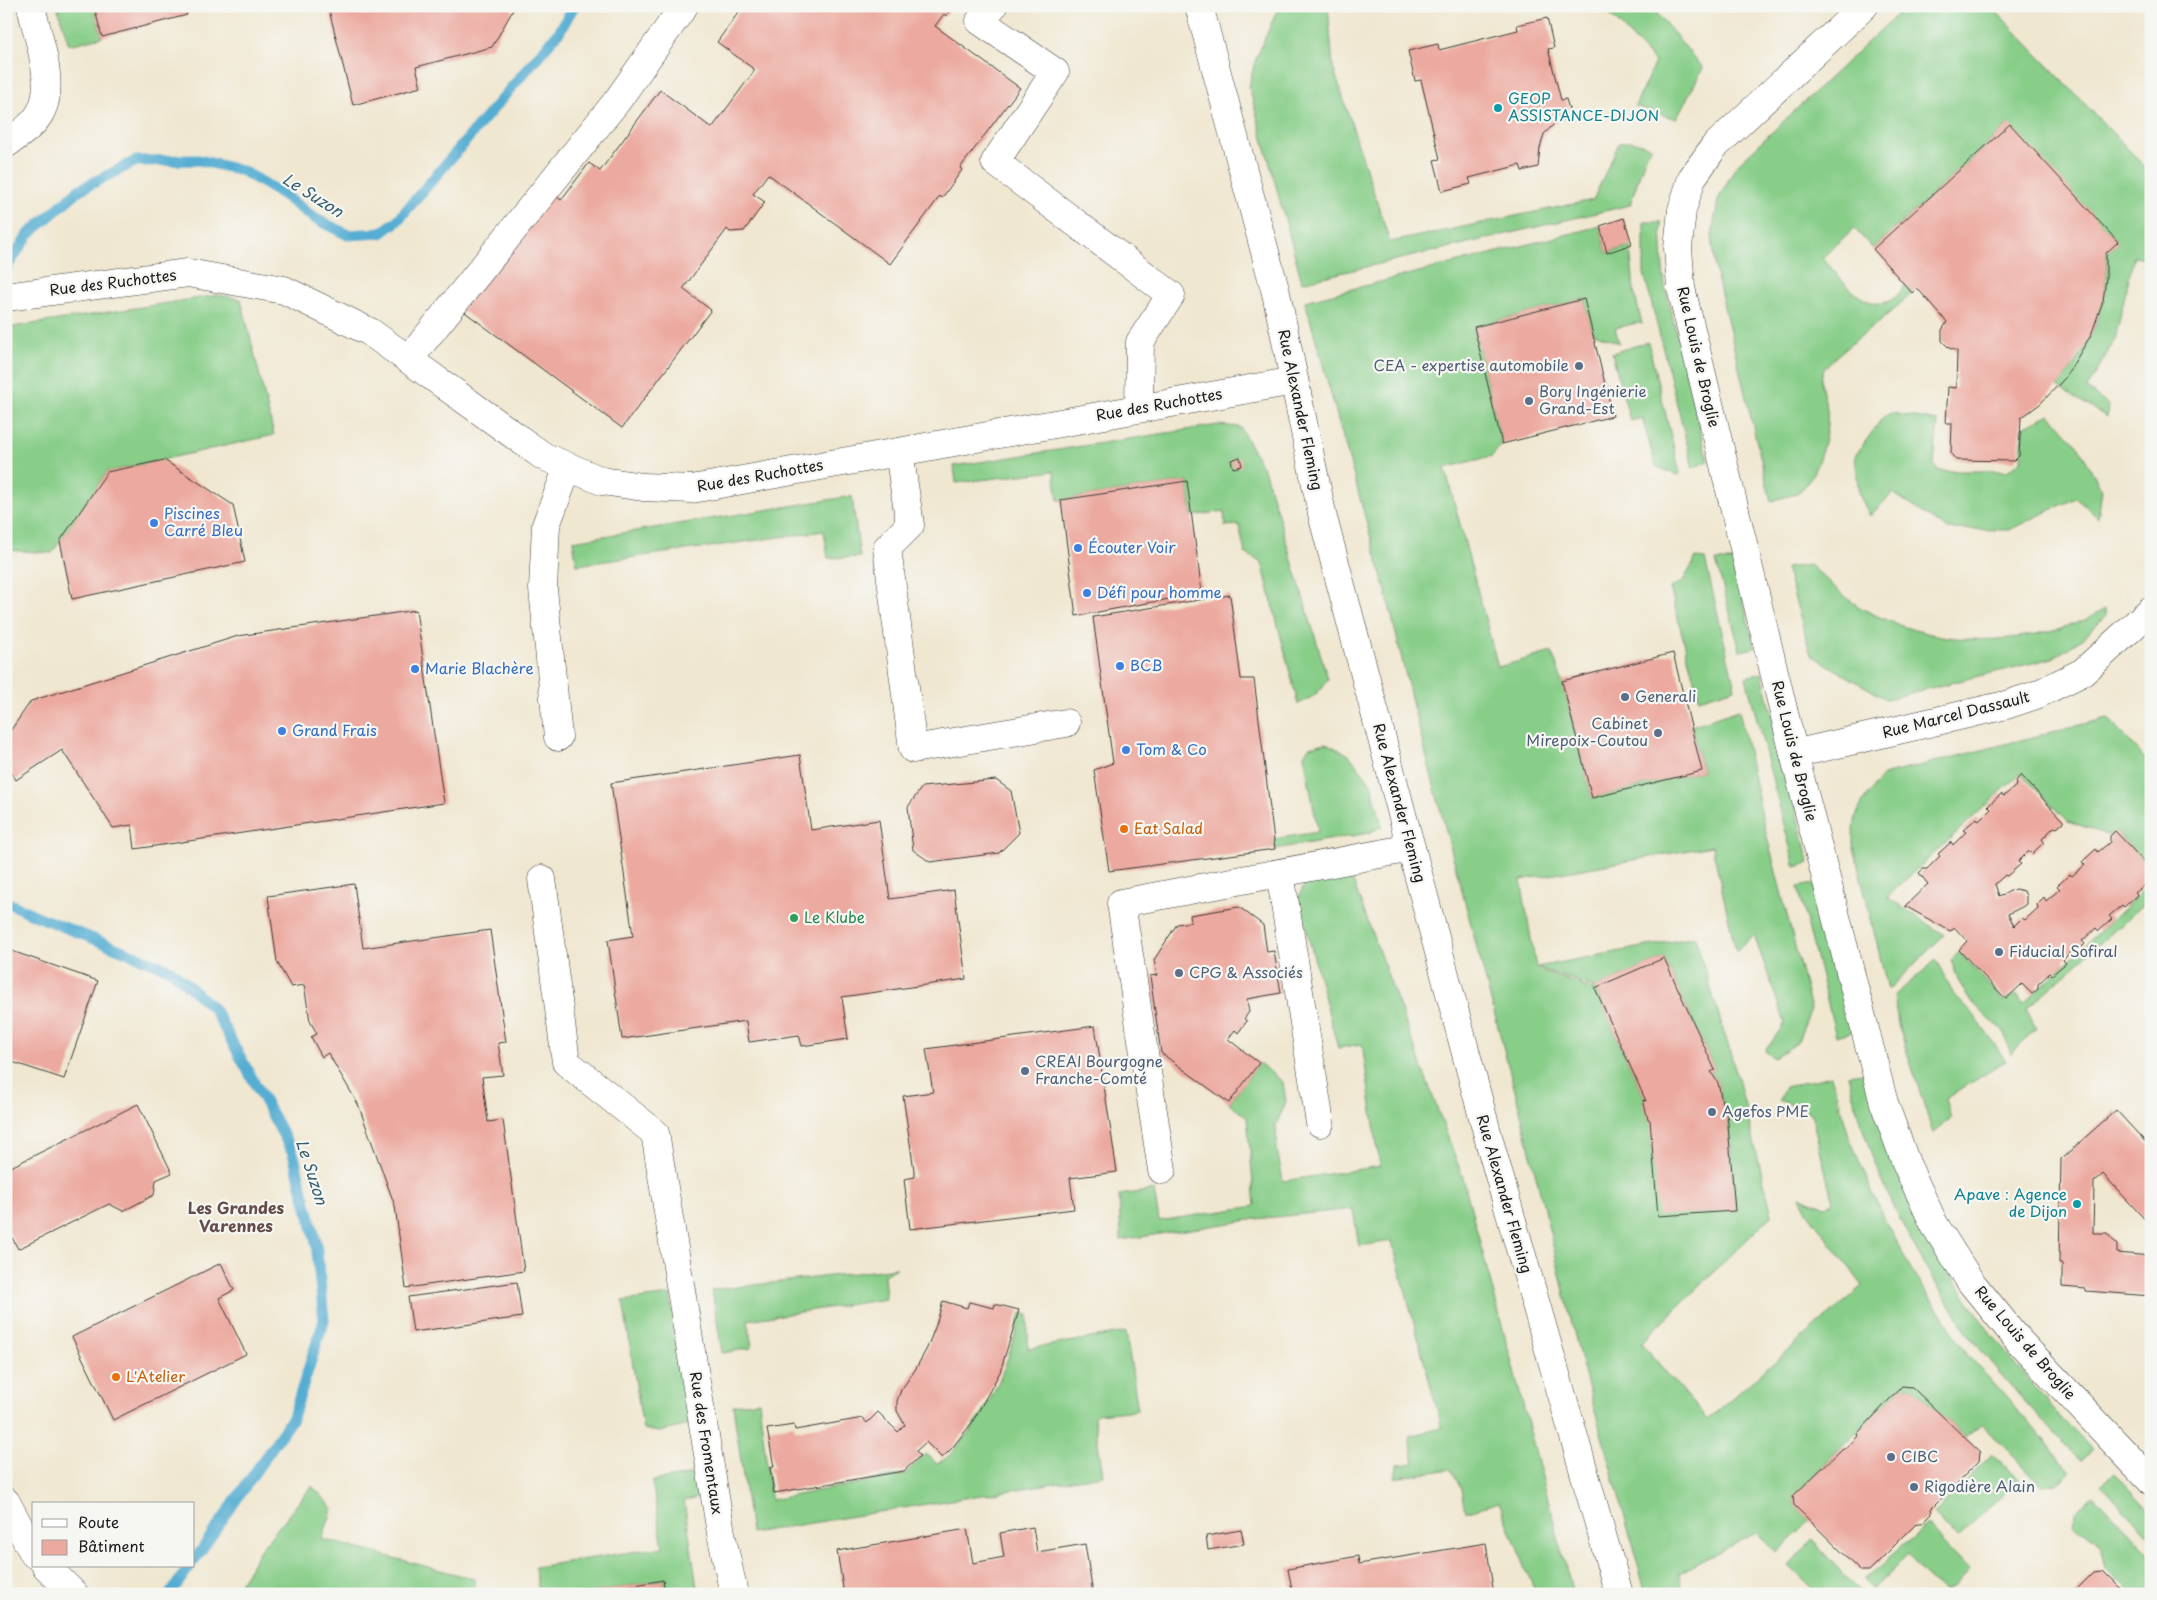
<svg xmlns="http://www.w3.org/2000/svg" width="2157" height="1600" viewBox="0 0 2157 1600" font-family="'Playpen Sans',sans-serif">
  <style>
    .grass { fill: #88ce89; stroke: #527552 }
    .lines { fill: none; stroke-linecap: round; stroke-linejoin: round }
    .stream { stroke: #55add2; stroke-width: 11 }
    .building { fill: #eca99f }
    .minor-casing { stroke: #3c3a37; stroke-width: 29 }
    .minor { stroke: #fff; stroke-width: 28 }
    .culture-dot { fill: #0f9aa8; stroke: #f6f6f2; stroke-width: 2 }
    .service-dot { fill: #5c6f8a; stroke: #f6f6f2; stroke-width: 2 }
    .shop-dot { fill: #3f7fe0; stroke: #f6f6f2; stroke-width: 2 }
    .food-dot { fill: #e8710a; stroke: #f6f6f2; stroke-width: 2 }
    .leisure-dot { fill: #2e9e5b; stroke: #f6f6f2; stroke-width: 2 }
    .labels { text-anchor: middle; stroke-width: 4.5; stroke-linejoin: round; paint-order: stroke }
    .culture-label { font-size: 15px; fill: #0d838f; stroke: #f6f6f2; text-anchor: start }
    .street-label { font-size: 15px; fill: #1c1c1c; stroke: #f6f6f2 }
    .service-label { font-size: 15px; fill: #4e5e75; stroke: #f6f6f2; text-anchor: start }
    .shop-label { font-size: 15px; fill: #366cbe; stroke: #f6f6f2; text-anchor: start }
    .food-label { font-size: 15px; fill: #c56008; stroke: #f6f6f2; text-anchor: start }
    .leisure-label { font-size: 15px; fill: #27864d; stroke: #f6f6f2; text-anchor: start }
    .water-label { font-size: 16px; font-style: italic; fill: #365d6e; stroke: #f6f6f2 }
    .neighbourhood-label { font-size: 16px; font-weight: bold; fill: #654d4a; stroke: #f6f6f2 }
  </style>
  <rect width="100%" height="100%" fill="#f6f6f2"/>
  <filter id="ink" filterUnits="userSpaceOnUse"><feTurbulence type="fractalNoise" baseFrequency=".02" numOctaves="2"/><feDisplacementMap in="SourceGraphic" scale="10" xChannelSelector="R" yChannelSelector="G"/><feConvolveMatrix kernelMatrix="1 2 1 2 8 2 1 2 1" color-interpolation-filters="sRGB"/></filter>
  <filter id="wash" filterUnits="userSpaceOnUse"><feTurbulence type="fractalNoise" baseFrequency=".0096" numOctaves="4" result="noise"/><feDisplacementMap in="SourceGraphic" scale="20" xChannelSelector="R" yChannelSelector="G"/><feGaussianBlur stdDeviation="1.12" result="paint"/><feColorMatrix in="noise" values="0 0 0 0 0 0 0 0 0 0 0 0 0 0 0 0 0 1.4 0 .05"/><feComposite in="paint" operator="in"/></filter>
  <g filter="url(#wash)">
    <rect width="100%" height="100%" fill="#f0e7d0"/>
    <g class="grass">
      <polygon points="57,6 94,6 102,37 69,45"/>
      <polygon points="1279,6 1328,6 1333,67 1390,242 1593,200 1619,143 1632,141 1651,147 1645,158 1630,205 1302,282 1249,87 1255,61"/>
      <polygon points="1602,6 1651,6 1703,68 1676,119 1635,106 1655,62"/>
      <path d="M1906,6H1991L2151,173V259L2134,256L2115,339L2087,389L2108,405L2107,417L2057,387C2090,350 2110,303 2106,253L2118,242L2009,124L1873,249L1854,228L1823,257C1841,281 1878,330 1905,285L1912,293C1900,304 1887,315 1874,326C1864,334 1827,361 1823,371C1818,384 1825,397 1827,409C1830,431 1817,477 1800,491C1793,496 1779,498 1771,501L1716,273L1712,236L1718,200L1736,166Z"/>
      <polygon points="1644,222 1661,222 1663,271 1666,291 1708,461 1693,468 1644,273"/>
      <polygon points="1600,226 1607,253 1630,246 1634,291 1642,324 1637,323 1615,328 1619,343 1592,332 1584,299 1474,327 1502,444 1492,456 1445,468 1498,667 1552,652 1562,681 1592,798 1702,771 1691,726 1739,710 1763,821 1811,1009 1797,1043 1774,1058 1765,1051 1785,1023 1754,935 1736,951 1712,846 1521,880 1536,968 1596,991 1646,1101 1643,1101 1648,1119 1735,1211 1727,1113 1724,1112 1718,1083 1711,1072 1715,1070 1664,958 1595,988 1537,967 1695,937 1738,1078 1772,1215 1641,1343 1707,1420 1863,1286 1808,1213 1800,1196 1825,1207 1833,1202 1811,1113 1779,1100 1785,1087 1831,1076 1850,1139 1882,1215 1911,1269 1969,1356 2047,1443 2069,1472 2057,1485 2042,1486 1982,1424 1965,1438 1912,1387 1902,1386 1794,1496 1794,1505 1810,1520 1777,1553 1756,1533 1679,1573 1682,1594 1646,1594 1581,1361 1520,1110 1413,706 1386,592 1305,301"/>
      <polygon points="219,295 241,299 274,435 107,472 52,553 6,550 6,328"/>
      <polygon points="1648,342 1680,473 1676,475 1656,466 1642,418 1630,421 1612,353"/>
      <polygon points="1891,413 1938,421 1934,465 1940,471 2007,471 2021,461 2023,427 2050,414 2079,447 2102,490 2098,518 2076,498 2009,530 1947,529 1893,493 1870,516 1859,494 1855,456 1883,417"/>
      <path d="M1218,425L1240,427L1265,472L1328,679C1320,692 1313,698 1298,704L1262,563L1245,553L1239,525L1225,526L1224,511L1192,516L1187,481L1061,500H1058L1054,471L956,483L954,466Z"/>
      <polygon points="852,496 860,557 828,558 824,531 577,565 573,541"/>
      <polygon points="1696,558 1705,559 1735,688 1699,699 1670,588 1683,581"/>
      <polygon points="1716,561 1733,561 1755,648 1740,651"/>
      <path d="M1810,565C1825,577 1846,600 1863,609C1931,645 2001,648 2074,624C2085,621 2095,614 2105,609L2106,615L2082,639L2053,658L1886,699L1811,655L1786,568Z"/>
      <polygon points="1762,673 1809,863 1795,867 1746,677"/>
      <path d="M2108,718L2151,765V869L2116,831L2110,836L2068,821L2021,773L1887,897L1944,935L1888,990L1853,844C1852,812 1864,799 1883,775Z"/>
      <polygon points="1326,743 1349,755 1371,783 1382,826 1369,833 1275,849 1273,839 1318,832 1304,755 1309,747"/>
      <polygon points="1350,873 1463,1178 1573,1594 1536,1594 1499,1502 1465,1512 1461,1489 1451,1469 1395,1478 1397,1465 1414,1463 1409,1436 1442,1428 1392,1241 1359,1246 1353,1209 1256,1219 1121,1240 1119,1195 1154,1190 1159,1221 1255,1206 1247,1117 1229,1103 1259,1063 1283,1082 1286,1102 1276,1125 1277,1149 1283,1181 1380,1166 1362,1044 1338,1048 1298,898 1306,882"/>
      <polygon points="2151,883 2151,898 2026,1009 2036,1028 2011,1055 2003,1030 1989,1020 1970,1001 1959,982 1951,960 1959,952 2004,1001 2017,994 2023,1004"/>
      <polygon points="1814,884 1852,1032 1836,1036 1798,887"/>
      <polygon points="1936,960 1954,995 1974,1015 2006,1061 1945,1099 1951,1118 1933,1133 1898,1024 1894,996"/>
      <path d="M1863,1073L1944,1264L1988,1330L2054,1410L2093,1449L2082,1461C2045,1424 2008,1385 1975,1343C1966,1331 1958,1318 1950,1305C1902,1234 1867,1158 1848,1075Z"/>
      <polygon points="897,1268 884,1275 886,1299 748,1320 752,1348 722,1353 712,1290"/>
      <polygon points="670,1295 689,1425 660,1432 643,1430 623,1301"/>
      <path d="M1021,1313L1028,1315V1349L1126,1332L1138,1410L1097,1414L1094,1417L1103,1475L751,1533L733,1405L759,1401L771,1500L905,1474L925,1454L937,1463C948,1459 953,1451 960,1443C993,1406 1009,1361 1021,1313Z"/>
      <polygon points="1992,1454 2020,1480 1957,1538 1934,1514"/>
      <polygon points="699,1473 703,1497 684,1501 698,1594 665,1594 663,1580 586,1594 539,1594 535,1567 663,1547 652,1481"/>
      <polygon points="2114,1473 2151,1513 2151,1538 2101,1485"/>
      <polygon points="312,1486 333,1508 322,1539 474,1579 477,1594 234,1594 260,1550"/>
      <polygon points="2093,1494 2151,1556 2151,1594 2131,1594 2106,1569 2101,1545 2075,1525 2076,1512"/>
      <polygon points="1927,1525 1969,1569 1954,1587 1945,1592 1928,1580 1908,1555 1872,1590 1864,1580"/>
      <polygon points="1812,1540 1861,1594 1818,1594 1789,1566"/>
    </g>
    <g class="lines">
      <g class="stream">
        <polyline points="6,268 29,234 79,190 136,161 199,160 243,171 282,194 314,218 348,235 381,233 397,221 559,32 574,6"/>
        <polyline points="6,902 39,917 171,970 214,1009 293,1153 316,1242 324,1320 293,1417 194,1561"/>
        <polyline points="170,1594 190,1566"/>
      </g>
    </g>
    <g id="blocks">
      <g class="building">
        <polygon points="94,6 184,6 187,15 102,37"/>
        <polygon points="328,6 512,6 513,10 492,47 416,67 421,87 353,105"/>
        <polygon points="743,6 953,6 946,16 944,14 935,26 1020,88 960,168 962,170 942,198 940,196 890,264 768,174 753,194 765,202 744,231 730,232 727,229 683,289 711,310 622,428 462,310 550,191 561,200 589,163 600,171 660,90 712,128 755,70 717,42"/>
        <polygon points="1547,18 1554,48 1548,49 1561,100 1566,99 1571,116 1555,123 1544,134 1540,148 1538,167 1522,171 1520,165 1469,178 1471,184 1442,191 1434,160 1440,159 1421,80 1415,81 1408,51 1438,44 1439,50 1518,30 1517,25"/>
        <polygon points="2010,124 2118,242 2106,253 2106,278 2103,301 2091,335 2065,378 2040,404 2021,418 2019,456 2014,461 1956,460 1951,454 1952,423 1946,423 1948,387 1956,388 1957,351 1949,348 1942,341 1942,330 1947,322 1917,288 1912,293 1873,249"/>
        <polygon points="1624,218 1632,244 1607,253 1600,226"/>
        <polygon points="1584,299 1613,416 1502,444 1474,327"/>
        <polygon points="1240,457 1242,466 1233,468 1231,460"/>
        <polygon points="164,460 233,505 245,562 72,599 60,541 107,472"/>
        <polygon points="1187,481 1202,593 1076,616 1061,500"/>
        <polygon points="1230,595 1241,679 1254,679 1275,849 1109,871 1094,770 1113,763 1093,617"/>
        <polygon points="416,610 444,803 135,849 132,825 113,828 62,750 16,780 6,764 6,737 31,701 238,636"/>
        <polygon points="1673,653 1702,771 1592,798 1562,681"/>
        <polygon points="800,755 811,830 879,820 890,899 954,890 966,979 842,997 848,1039 802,1046 799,1035 749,1042 746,1021 622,1039 608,940 633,936 611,783"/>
        <polygon points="2021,775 2064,822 2057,828 2054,827 2042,839 2044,842 2032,854 2029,851 2018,862 2021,864 2007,876 2005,875 1995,884 1999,896 2015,889 2024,891 2026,896 2026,904 2022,907 2008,914 2014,926 2022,918 2025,920 2038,908 2037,904 2044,897 2046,901 2060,889 2057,886 2070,874 2072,876 2085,865 2082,862 2096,849 2098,852 2110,842 2110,836 2115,831 2151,869 2151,881 2135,893 2137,895 2124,907 2122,905 2109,916 2112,919 2099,931 2096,928 2082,941 2085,944 2079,950 2075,948 2063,960 2066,963 2052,975 2050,973 2038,984 2038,989 2032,994 2022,984 2006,999 1959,950 1967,941 1955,928 1950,931 1905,906 1928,884 1919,873 1923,869 1927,869 1940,856 1938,854 1951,842 1953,845 1966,832 1963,830 1977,818 1979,821 1991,809 1988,806 2001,794 2004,796 2017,785 2016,781"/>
        <polygon points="996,780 1011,791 1019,833 999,853 930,862 913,850 908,807 922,787"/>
        <polygon points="354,884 363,948 490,930 506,1042 498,1043 503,1075 482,1077 488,1122 503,1120 524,1271 406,1288 395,1206 358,1104 328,1053 322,1057 311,1037 317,1034 310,1021 304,985 291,987 277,962 268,896"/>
        <polygon points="1239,907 1263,925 1267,952 1274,951 1281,993 1247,999 1249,1012 1244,1019 1247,1021 1238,1033 1235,1030 1228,1039 1259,1063 1229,1103 1161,1053 1150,976 1157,975 1154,960 1177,924 1191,922 1190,915"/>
        <polygon points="6,949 98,981 64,1079 6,1060"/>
        <polygon points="1664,958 1715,1070 1711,1072 1718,1083 1724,1112 1727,1112 1735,1211 1658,1216 1650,1120 1648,1119 1643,1100 1646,1101 1595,988"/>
        <polygon points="1095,1026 1117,1172 1070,1178 1074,1209 910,1229 904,1179 915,1177 903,1096 933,1092 926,1049"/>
        <polygon points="138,1104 172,1173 156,1180 154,1195 123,1211 109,1204 18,1249 6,1226 6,1162 9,1168"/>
        <polygon points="2116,1110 2151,1148 2151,1226 2103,1174 2094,1182 2093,1233 2107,1233 2117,1245 2117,1253 2151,1256 2151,1296 2086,1291 2086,1289 2062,1287 2062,1263 2059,1263 2061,1159"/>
        <polygon points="221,1263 234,1290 219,1298 246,1354 113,1420 72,1337"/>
        <polygon points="517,1282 522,1317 413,1332 408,1297"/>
        <polygon points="943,1301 967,1308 969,1302 994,1308 995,1304 1019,1310 1000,1372 972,1423 952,1448 942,1458 926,1442 916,1451 920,1456 904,1471 774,1493 770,1468 774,1467 767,1429 794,1425 795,1430 863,1418 867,1423 878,1412 898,1432 905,1425 897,1411 897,1401 901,1390 915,1370 927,1348 936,1325"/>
        <polygon points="1902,1386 1912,1387 1965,1438 1980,1452 1979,1461 1931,1509 1932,1513 1922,1523 1917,1523 1869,1571 1861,1571 1794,1505 1793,1496 1843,1448 1847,1448 1858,1436 1857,1434"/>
        <polygon points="1033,1527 1037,1552 1085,1544 1093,1594 844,1594 837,1551 967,1529 973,1563 1004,1557 1000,1533"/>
        <polygon points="1241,1530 1244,1544 1208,1550 1206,1536"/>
        <polygon points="1486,1543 1494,1594 1293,1594 1288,1569 1358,1556 1359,1564"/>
        <polygon points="2103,1571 2126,1594 2072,1594 2094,1572"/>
        <polygon points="663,1580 665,1594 592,1594 592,1593"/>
      </g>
    </g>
  </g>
  <g filter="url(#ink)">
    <use href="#blocks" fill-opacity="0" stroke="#3c3a37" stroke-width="1"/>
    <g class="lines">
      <defs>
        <g id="minor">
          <polyline points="993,6 980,21 1055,72 995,162 1171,295 1140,342 1139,408"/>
          <polyline points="1199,6 1276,293 1323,518 1492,1151 1619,1594"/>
          <polyline points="1864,6 1714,147 1692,178 1682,210 1678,248 1681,288 1794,754 1884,1103 1906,1163 1934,1224 1970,1281 2019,1341 2151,1481"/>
          <path d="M6,144C19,135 36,124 42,109C55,82 37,35 31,6"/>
          <polyline points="6,297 188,273 284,290 370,332 543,456 602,481 643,487 692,489 1294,381"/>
          <polyline points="409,359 617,101 684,6"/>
          <polyline points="899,452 910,525 887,548 913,749 1066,723"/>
          <polyline points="558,737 543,589 546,525 568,467"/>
          <polyline points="1794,754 2006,705 2036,695 2083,672 2151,610"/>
          <polyline points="1280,873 1320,1123"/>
          <polyline points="542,879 566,1062 655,1133 721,1533 734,1594"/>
          <polyline points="1162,1170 1121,903 1411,848"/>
          <polyline points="6,1502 34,1554"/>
          <polyline points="46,1566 74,1594"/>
        </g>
      </defs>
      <use href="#minor" class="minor-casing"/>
      <use href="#minor" class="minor"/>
    </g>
  </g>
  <g class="culture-dot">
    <circle cx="1498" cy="108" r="5"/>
    <circle cx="2077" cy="1204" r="5"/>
  </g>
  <g class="service-dot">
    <circle cx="1579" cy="366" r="5"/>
    <circle cx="1529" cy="401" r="5"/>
    <circle cx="1625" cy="697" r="5"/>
    <circle cx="1658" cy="733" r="5"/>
    <circle cx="1999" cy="952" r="5"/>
    <circle cx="1179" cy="973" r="5"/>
    <circle cx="1025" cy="1071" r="5"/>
    <circle cx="1712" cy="1112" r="5"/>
    <circle cx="1891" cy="1457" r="5"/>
    <circle cx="1914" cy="1487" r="5"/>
  </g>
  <g class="shop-dot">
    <circle cx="154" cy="523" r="5"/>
    <circle cx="1078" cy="548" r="5"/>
    <circle cx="1087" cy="593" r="5"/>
    <circle cx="1120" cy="666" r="5"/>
    <circle cx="415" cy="669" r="5"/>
    <circle cx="282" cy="731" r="5"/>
    <circle cx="1126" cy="750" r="5"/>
  </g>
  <g class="food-dot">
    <circle cx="1124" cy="829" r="5"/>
    <circle cx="116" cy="1377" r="5"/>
  </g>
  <circle class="leisure-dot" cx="794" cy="918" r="5"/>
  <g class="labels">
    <g class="culture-label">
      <text x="1508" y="104">GEOP<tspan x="1508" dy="17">ASSISTANCE-DIJON</tspan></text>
      <text x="2067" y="1200" text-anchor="end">Apave : Agence<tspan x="2067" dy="17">de Dijon</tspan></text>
    </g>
    <g class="street-label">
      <text transform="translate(113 283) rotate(-7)" y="5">Rue des Ruchottes</text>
      <text transform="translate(1698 357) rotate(77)" y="5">Rue Louis de Broglie</text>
      <text transform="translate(1159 405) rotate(-10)" y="5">Rue des Ruchottes</text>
      <text transform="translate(1300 410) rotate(78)" y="5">Rue Alexander Fleming</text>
      <text transform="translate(760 476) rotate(-10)" y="5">Rue des Ruchottes</text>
      <text transform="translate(1956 715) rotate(-14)" y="5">Rue Marcel Dassault</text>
      <text transform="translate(1794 751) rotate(76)" y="5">Rue Louis de Broglie</text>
      <text transform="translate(1399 803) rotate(75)" y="5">Rue Alexander Fleming</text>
      <text transform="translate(1504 1194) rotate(74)" y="5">Rue Alexander Fleming</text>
      <text transform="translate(2025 1343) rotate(49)" y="5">Rue Louis de Broglie</text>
      <text transform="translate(706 1443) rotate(81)" y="5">Rue des Fromentaux</text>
    </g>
    <g class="service-label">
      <text x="1569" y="371" text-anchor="end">CEA - expertise automobile</text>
      <text x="1539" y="397">Bory Ingénierie<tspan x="1539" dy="17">Grand-Est</tspan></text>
      <text x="1635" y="702">Generali</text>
      <text x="1648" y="729" text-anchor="end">Cabinet<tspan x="1648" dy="17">Mirepoix-Coutou</tspan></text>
      <text x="2009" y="957">Fiducial Sofiral</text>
      <text x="1189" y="978">CPG &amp; Associés</text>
      <text x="1035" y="1067">CREAI Bourgogne<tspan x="1035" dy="17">Franche-Comté</tspan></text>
      <text x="1722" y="1117">Agefos PME</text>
      <text x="1901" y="1462">CIBC</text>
      <text x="1924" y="1492">Rigodière Alain</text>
    </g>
    <g class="shop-label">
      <text x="164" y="519">Piscines<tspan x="164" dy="17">Carré Bleu</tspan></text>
      <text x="1088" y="553">Écouter Voir</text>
      <text x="1097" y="598">Défi pour homme</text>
      <text x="1130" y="671">BCB</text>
      <text x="425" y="674">Marie Blachère</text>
      <text x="292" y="736">Grand Frais</text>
      <text x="1136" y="755">Tom &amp; Co</text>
    </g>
    <g class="food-label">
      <text x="1134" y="834">Eat Salad</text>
      <text x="126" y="1382">L'Atelier</text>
    </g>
    <g class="leisure-label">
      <text x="804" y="923">Le Klube</text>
    </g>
    <g class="water-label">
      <text transform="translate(313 195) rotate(32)" y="6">Le Suzon</text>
      <text transform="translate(312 1172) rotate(72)" y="6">Le Suzon</text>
    </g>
    <g class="neighbourhood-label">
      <text x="236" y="1214">Les Grandes<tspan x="236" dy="18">Varennes</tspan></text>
    </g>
  </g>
  <rect width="2157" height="1600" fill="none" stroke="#f6f6f2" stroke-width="25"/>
  <rect x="32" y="1502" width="162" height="65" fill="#f6f6f2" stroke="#9f9f9c"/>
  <rect x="42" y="1519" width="25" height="8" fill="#ffffff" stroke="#9f9f9c"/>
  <text x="78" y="1528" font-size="15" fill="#1c1c1c">Route</text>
  <rect x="42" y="1540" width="25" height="15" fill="#eca99f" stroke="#9f9f9c"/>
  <text x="78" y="1552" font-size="15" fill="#1c1c1c">Bâtiment</text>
</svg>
